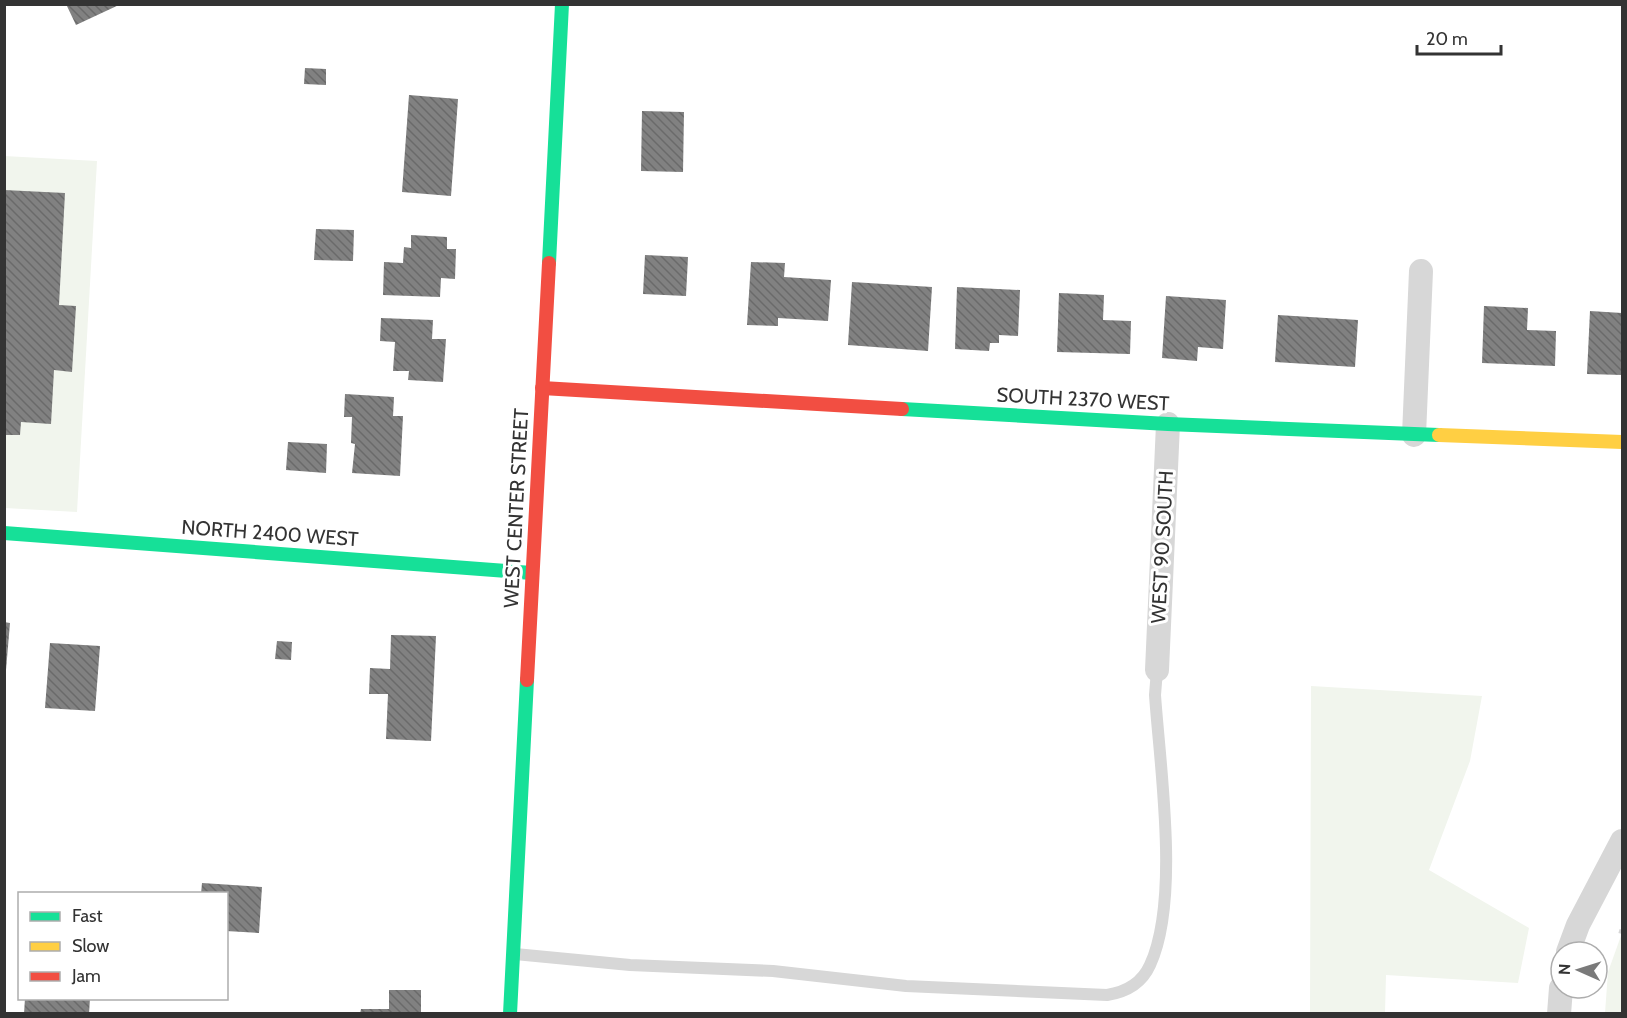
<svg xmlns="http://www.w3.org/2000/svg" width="1627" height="1018" viewBox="0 0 1627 1018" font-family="Cabin,sans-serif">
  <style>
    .green { fill: #f1f5ed }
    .building { fill: url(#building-back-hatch) }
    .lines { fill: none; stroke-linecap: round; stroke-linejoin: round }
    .path { stroke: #d6d6d6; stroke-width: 4; stroke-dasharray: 3 3; stroke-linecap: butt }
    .lane { stroke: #d7d7d7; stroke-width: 12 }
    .street { stroke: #d7d7d7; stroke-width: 24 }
    .fast { stroke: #16e098; stroke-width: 14 }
    .slow { stroke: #ffcf43; stroke-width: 14 }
    .jam { stroke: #f24e42; stroke-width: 14 }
    .labels { text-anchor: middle; stroke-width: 6; stroke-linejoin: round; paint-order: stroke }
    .street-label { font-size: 20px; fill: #333; stroke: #fff }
  </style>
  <defs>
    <pattern id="building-back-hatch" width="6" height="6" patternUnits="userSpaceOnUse" patternTransform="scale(1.5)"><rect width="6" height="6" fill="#818181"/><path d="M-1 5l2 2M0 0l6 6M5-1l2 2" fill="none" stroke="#6a6a6a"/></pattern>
  </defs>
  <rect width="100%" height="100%" fill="#fff"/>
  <g class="green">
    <polygon points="4,156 97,161 77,512 5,508"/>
    <polygon points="1311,686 1482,696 1470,761 1429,870 1529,928 1518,983 1386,975 1385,1013 1310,1013"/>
    <polygon points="1622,933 1622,1013 1605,1013 1608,972"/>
  </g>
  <g class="building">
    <polygon points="66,4 121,4 76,25"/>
    <polygon points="305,68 326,69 326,85 304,84"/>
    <polygon points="409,95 458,99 451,196 402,192"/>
    <polygon points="642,111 684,112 683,172 641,171"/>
    <polygon points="4,190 65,193 59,305 76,306 72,372 54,370 51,424 21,422 20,435 4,435"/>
    <polygon points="316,229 354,230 353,261 314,260"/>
    <polygon points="411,235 447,237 447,249 456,249 455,279 441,278 440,297 383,295 384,262 403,263 404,247 411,248"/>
    <polygon points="645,255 688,257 686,296 643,294"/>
    <polygon points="751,262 785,263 784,277 831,280 828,321 778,318 778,326 747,325"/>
    <polygon points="852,282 932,287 928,351 848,345"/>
    <polygon points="957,287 1020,290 1018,336 999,335 999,343 990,343 989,351 955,349"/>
    <polygon points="1059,293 1104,295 1103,320 1131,321 1130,354 1057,352"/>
    <polygon points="1166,296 1226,300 1223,349 1198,347 1197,361 1162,358"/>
    <polygon points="1484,306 1528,308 1527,330 1556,331 1555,366 1482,363"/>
    <polygon points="1590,311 1622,313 1622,375 1587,374"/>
    <polygon points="1278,315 1358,320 1355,367 1275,362"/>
    <polygon points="381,318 433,320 432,339 446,339 443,382 408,380 409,371 393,371 395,342 380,341"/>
    <polygon points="345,394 394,397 393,416 403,416 400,476 352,473 355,444 351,443 352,417 344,417"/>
    <polygon points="288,442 327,444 326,473 286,470"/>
    <polygon points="4,622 10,623 6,670 4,670"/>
    <polygon points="391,635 436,636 431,741 386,739 388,694 369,694 370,668 390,669"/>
    <polygon points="277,641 292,642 291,660 275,659"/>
    <polygon points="50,643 100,646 95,711 45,708"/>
    <polygon points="202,883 262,887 259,933 226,931 226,894 201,894"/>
    <polygon points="389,990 421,990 421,1014 360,1014 361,1009 389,1009"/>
    <polygon points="25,998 90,998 89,1014 24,1014"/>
  </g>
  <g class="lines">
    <polyline class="path" points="1619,931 1622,932"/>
    <path class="lane" d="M515,954L630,965L773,971L906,986L1107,995C1126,992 1142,983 1150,965C1180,900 1160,768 1155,695L1157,670"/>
    <g class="street">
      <polyline points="1414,435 1421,271"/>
      <polyline points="1157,670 1168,424"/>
      <polyline points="1568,952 1578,925 1622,841"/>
      <polyline points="1559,1014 1561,988"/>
    </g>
    <g class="fast">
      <polyline points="549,263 562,4"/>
      <polyline points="902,409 1168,424 1439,435"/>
      <polyline points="4,533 532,573"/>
      <polyline points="510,1014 527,680"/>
    </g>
    <polyline class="slow" points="1439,435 1622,442"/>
    <g class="jam">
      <polyline points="542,388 902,409"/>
      <polyline points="527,680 549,263"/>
    </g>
  </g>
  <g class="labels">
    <g class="street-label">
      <text transform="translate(1083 399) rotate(3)" y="7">SOUTH 2370 WEST</text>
      <text transform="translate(516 508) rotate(-87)" y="7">WEST CENTER STREET</text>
      <text transform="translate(270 533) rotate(4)" y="7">NORTH 2400 WEST</text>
      <text transform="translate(1162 547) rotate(-87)" y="7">WEST 90 SOUTH</text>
    </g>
  </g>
  <rect width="1627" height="1018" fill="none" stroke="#333333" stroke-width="12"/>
  <rect x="18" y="892" width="210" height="108" fill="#ffffff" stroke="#adadad" stroke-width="1.5"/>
  <rect x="30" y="912" width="30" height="9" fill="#16e098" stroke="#adadad" stroke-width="1.5"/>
  <text x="72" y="922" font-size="18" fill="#333333">Fast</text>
  <rect x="30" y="942" width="30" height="9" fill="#ffcf43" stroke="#adadad" stroke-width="1.5"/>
  <text x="72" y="952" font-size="18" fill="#333333">Slow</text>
  <rect x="30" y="972" width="30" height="9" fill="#f24e42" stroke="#adadad" stroke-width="1.5"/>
  <text x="72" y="982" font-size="18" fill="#333333">Jam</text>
  <g transform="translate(1579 970) rotate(273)"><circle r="28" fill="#ffffff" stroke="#adadad" stroke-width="1.5"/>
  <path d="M0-4.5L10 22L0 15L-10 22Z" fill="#7a7a7a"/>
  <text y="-9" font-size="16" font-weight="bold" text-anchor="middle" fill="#333333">N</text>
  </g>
  <path d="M1417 45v9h84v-9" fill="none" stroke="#333333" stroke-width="3"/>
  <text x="1426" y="45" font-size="18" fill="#333333" stroke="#ffffff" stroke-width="4.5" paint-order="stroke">20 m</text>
</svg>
